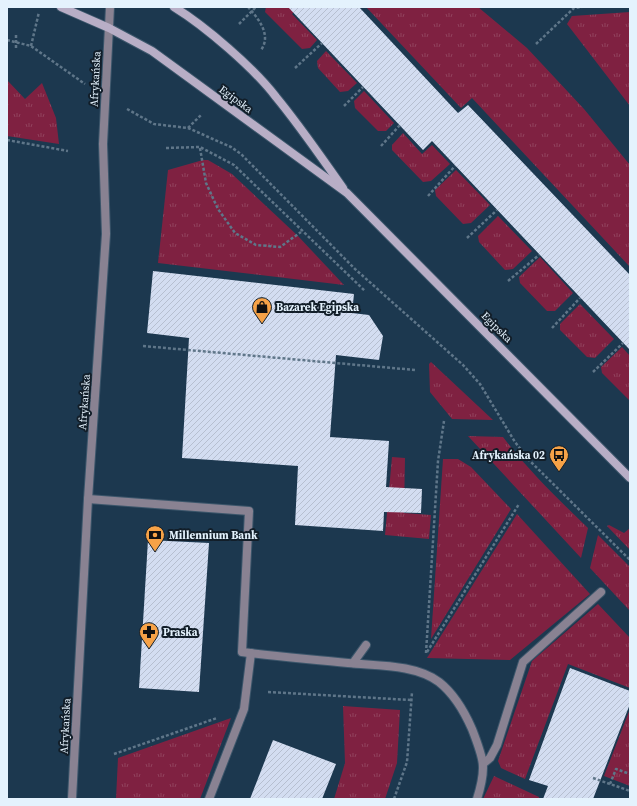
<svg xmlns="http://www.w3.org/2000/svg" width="637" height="806" viewBox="0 0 637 806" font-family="'Source Serif 4',serif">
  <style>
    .grass { fill: url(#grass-tufts) }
    .building { fill: url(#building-hatch) }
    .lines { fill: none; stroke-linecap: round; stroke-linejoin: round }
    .street-casing { stroke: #3c566b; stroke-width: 10 }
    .secondary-casing { stroke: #3c566b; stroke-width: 10 }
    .path { stroke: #5f7689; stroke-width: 2.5; stroke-dasharray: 3 2; stroke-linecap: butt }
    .street { stroke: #898292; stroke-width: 8 }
    .secondary { stroke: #b8aec6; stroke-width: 8 }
    .labels { text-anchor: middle; stroke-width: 4; stroke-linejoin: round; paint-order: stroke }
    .street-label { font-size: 11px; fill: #e4f2fd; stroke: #121e29 }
    .poi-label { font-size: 11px; font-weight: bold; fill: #e4f2fd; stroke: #121e29; text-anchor: start }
  </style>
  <defs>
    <pattern id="grass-tufts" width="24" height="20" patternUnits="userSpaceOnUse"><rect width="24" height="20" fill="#7f2141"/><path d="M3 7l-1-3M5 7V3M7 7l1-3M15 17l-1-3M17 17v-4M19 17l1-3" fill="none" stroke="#91425d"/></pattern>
    <pattern id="building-hatch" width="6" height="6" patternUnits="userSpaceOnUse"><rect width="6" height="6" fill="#d3ddf1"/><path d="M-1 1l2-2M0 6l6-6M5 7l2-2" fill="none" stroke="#b6bfd0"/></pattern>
  </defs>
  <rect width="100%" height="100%" fill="#1c384f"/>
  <g class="grass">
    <polygon points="266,7 299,7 292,14 317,40 310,48 302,49 265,12"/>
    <polygon points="366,7 478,7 527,48 584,109 630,165 630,267 472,98 461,108"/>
    <polygon points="630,12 630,106 567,24 572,16"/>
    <polygon points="326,51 357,83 348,91 340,92 318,68 317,61"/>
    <polygon points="7,80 25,99 42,83 56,118 59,144 7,136"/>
    <polygon points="364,91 394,123 386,131 378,131 355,108 354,101"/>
    <polygon points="403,133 422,154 432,145 450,164 431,181 423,182 392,150 392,145"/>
    <polygon points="203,160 208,160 232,174 298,236 344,285 158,263 168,170"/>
    <polygon points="456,170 490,205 471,223 463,224 436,196 435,190"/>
    <polygon points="498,216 532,251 513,269 505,270 479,242 478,236"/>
    <polygon points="540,257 573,293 555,311 547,311 520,283 519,277"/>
    <polygon points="580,304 614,339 595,358 587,357 560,330 560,324"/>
    <polygon points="622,347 630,356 630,401 602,373 601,367"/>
    <polygon points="431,362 493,420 452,419 430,392 429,364"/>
    <path d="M468,436L503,437C528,470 558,499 588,528L581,558Z"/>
    <polygon points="392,457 405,458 404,513 431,515 429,539 385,535"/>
    <polygon points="443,459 458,459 471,467 511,509 431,639"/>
    <polygon points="517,514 590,594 510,660 427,658"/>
    <polygon points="609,525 624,533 630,528 630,550 607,526"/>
    <polygon points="598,535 630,567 630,611 590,568"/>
    <polygon points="598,604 630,638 630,688 568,664 525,779 501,768 498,761 532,661"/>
    <polygon points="343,706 400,710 397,763 385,799 334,799 345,763"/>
    <polygon points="630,709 630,786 604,776"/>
    <polygon points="231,718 200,799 116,799 118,758"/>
    <polygon points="494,776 539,797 539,799 483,799"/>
  </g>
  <g class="building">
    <polygon points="288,7 359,7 458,113 468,105 630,275 630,350 432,141 423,150"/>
    <polygon points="153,271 354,294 352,313 369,315 383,336 379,360 336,355 330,437 389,441 386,487 422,489 421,513 384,512 383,531 295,525 298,466 182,458 189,338 147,333"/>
    <polygon points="148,540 209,543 199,692 139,688"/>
    <polygon points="570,668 630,691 630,704 593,799 543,799 548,786 529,780"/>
    <polygon points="273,740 336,764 322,799 250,799"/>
  </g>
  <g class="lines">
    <defs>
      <g id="street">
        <path d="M88,499L249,511L242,652C277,657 312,659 348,663C376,666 415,664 439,682C453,693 465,713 472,729C484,760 487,767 477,799"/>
        <polyline points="353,663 366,645"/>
        <polyline points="484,763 490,758 497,745 523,662 601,592"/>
        <polyline points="72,799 88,499 106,234 103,144 110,7"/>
        <polyline points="209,799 244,709 251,653"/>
      </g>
      <g id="secondary">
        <polyline points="61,7 109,28 152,51 347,193 630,478"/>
        <path d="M174,7C205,26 254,68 276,97C300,126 321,157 343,188"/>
      </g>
    </defs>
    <use href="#street" class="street-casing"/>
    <use href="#secondary" class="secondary-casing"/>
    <g class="path">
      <path d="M248,7C258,18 272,35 261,50"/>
      <polyline points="239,24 256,7"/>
      <polyline points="7,40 31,46 85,84"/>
      <polyline points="536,44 574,8 582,7"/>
      <polyline points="31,46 39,12"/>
      <polyline points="16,48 16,34"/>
      <polyline points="295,68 322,43"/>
      <polyline points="344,106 363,87"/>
      <polyline points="127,109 154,124 188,128 231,147 241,154 355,269 463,365 480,384 515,442 529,460 630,560"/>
      <polyline points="188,128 202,114"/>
      <polyline points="7,140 68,151"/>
      <polyline points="381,146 400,125"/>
      <polyline points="166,148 200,147 234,165 365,291"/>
      <polyline points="200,148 206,183 218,209 235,233 256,245 280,247 301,232"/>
      <polyline points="428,196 455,166"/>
      <polyline points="467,238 497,210"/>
      <polyline points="508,281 539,255"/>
      <polyline points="552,328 580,298"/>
      <polyline points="143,346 415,370"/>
      <polyline points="593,372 623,343"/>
      <polyline points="427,652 519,504"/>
      <polyline points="426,653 438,461 444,421"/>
      <polyline points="268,692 411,700"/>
      <polyline points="114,754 217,718"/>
      <polyline points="593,778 630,791"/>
      <polyline points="610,784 616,769 630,774"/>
      <polyline points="394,799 407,762 412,692"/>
    </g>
    <use href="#street" class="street"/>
    <use href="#secondary" class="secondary"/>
  </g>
  <defs>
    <symbol id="shop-pin" viewBox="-11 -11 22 30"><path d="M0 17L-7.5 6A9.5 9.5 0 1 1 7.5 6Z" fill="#f6a247" stroke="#121e29"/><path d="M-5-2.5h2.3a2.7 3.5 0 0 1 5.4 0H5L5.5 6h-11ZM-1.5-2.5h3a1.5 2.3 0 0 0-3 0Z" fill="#111"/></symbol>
    <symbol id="bus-pin" viewBox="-11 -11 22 30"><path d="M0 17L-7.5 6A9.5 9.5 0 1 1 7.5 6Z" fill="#f6a247" stroke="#121e29"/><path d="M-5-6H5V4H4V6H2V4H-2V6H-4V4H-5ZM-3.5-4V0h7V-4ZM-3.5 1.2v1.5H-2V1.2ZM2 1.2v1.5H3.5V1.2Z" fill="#111"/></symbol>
    <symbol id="bank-pin" viewBox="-11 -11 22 30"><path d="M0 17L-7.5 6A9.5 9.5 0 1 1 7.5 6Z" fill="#f6a247" stroke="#121e29"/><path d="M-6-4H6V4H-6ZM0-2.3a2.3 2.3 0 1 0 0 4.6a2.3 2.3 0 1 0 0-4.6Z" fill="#111"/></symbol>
    <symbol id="pharmacy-pin" viewBox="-11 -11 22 30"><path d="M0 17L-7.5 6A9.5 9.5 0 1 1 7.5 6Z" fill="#f6a247" stroke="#121e29"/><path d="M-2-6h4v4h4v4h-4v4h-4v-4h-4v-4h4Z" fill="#111"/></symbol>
  </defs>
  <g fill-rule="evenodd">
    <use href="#shop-pin" x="251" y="296" width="22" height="30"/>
    <use href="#bus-pin" x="548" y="444" width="22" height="30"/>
    <use href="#bank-pin" x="144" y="524" width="22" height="30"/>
    <use href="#pharmacy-pin" x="138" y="621" width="22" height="30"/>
  </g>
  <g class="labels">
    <g class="street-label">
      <text transform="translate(95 79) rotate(-87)" y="4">Afrykańska</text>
      <text transform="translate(236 99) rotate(36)" y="4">Egipska</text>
      <text transform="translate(497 327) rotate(45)" y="4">Egipska</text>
      <text transform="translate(84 402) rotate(-86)" y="4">Afrykańska</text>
      <text transform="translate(65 726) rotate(-87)" y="4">Afrykańska</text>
    </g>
    <g class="poi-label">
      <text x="276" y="311">Bazarek Egipska</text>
      <text x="545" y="459" text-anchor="end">Afrykańska 02</text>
      <text x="169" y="539">Millennium Bank</text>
      <text x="163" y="636">Praska</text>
    </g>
  </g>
  <rect width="637" height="806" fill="none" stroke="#e4f2fd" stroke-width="16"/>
</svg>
